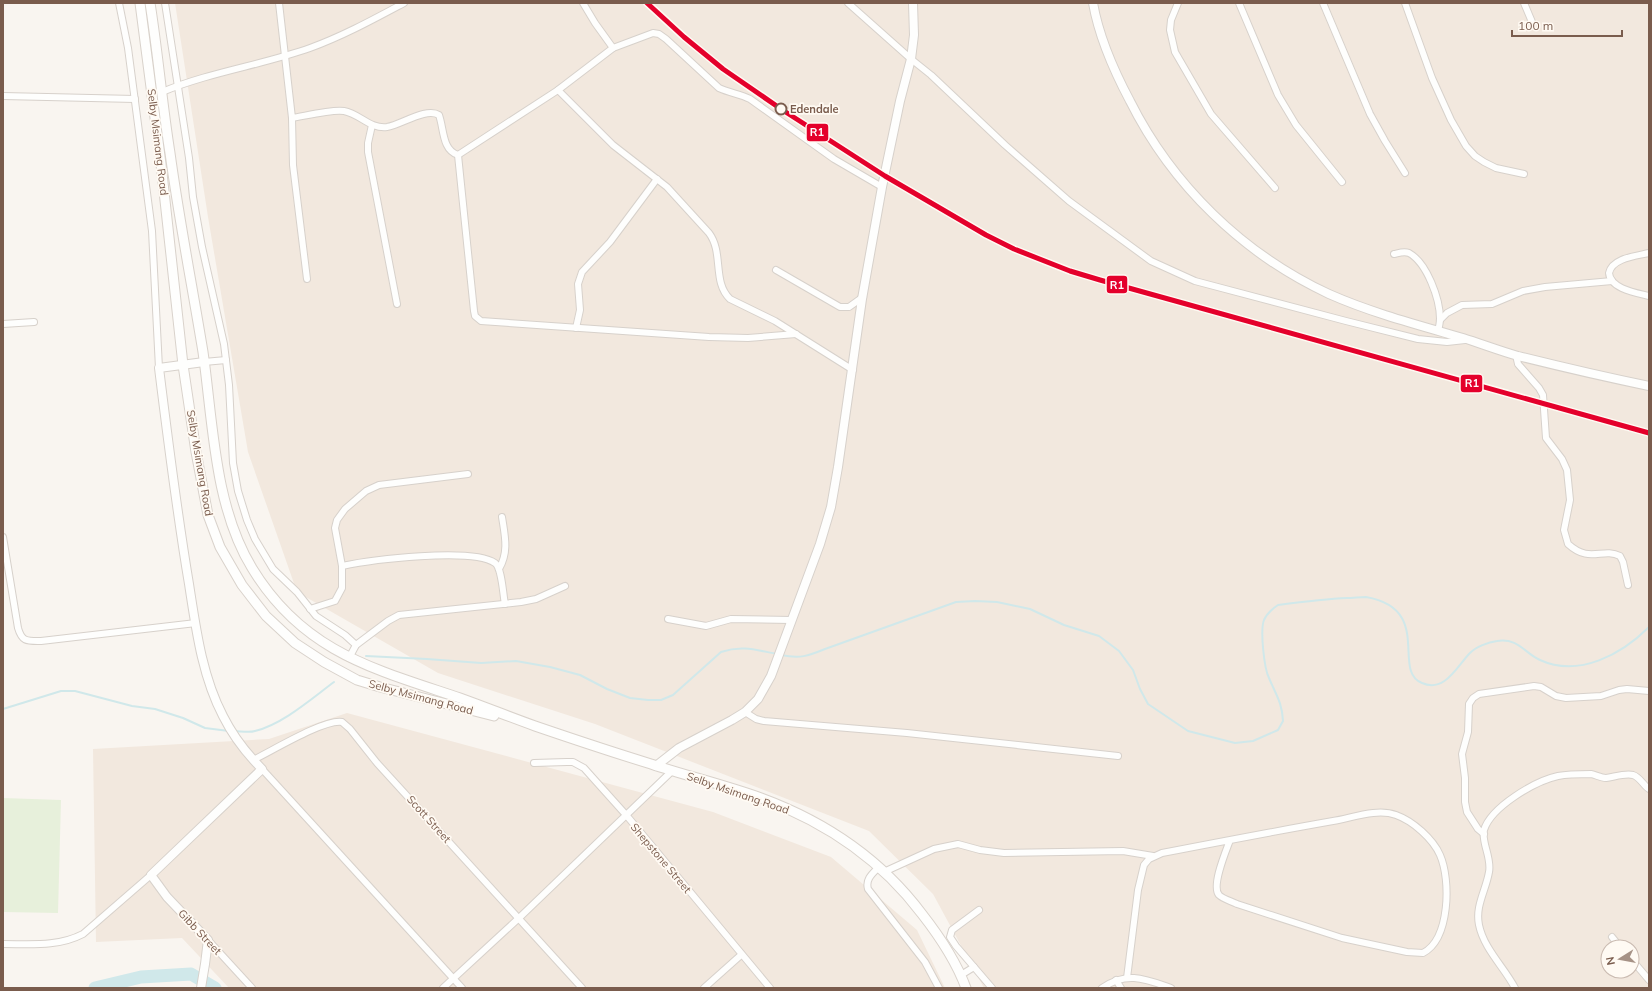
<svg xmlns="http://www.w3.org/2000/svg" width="1652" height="991" viewBox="0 0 1652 991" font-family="Mulish,sans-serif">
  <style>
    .residential { fill: #f2e8de; fill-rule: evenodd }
    .green { fill: #e7f0db }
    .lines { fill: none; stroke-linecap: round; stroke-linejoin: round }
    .stream { stroke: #d0e8ea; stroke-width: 2 }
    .river { stroke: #d0e8ea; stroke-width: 13 }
    .minor-casing { stroke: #d7d1cb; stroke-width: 8 }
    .tertiary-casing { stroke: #d7d1cb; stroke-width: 10 }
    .secondary-casing { stroke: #d9d2cb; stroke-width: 11 }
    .minor { stroke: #fefefd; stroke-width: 6 }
    .tertiary { stroke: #fefefd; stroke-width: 8 }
    .secondary { stroke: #fefefd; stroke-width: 9 }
    .rail-1-casing { stroke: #fffaf3; stroke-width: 8 }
    .rail-1 { stroke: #e4002b; stroke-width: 5 }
    .stop-dot { fill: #fffaf3; stroke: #7a5c4d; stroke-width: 2 }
    .labels { text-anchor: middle; stroke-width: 3.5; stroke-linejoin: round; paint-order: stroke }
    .stop-label { font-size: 11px; font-weight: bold; fill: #7a5c4d; stroke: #fffaf3; text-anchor: start }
    .street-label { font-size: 11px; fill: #7a5c4d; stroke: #fffaf3 }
    .line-badge { stroke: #fffaf3; stroke-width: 1.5 }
    .badge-label { font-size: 11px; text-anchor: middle; font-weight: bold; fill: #fff }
  </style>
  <rect width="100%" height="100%" fill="#f9f5f0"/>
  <g class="residential">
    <path d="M175,3H1649V988H984L933,894L869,831L595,724L438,673L297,592L248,452L208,217ZM1608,947H1632V971H1608Z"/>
    <polygon points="347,713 713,812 831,857 917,930 945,988 229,988 182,938 96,942 93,749 269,739"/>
  </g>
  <polygon class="green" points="3,798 61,800 58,913 3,912"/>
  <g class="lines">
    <g class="stream">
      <path d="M781,655C800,659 808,656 825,649L956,602L975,601L997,602L1030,609L1064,625L1099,636L1119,651L1133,670L1140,689L1148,704L1188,731L1235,743L1253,741L1278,730L1283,721C1282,702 1276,695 1269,678C1264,668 1260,630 1264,620C1267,613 1272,609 1278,605C1301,602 1324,599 1347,598C1353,598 1360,597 1366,597C1434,609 1391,671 1422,683C1445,693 1457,666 1470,653C1476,647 1488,642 1497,641C1519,638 1524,653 1540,660C1579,678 1622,654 1649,627"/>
      <path d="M366,656L427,659L481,663L516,661L550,667L580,675L607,689L630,698L648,700H661L673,695L721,652C742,645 756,650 777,654"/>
      <polyline points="3,709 61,691 75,691 132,706 155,709 183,718 205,728 229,731"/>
      <path d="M234,731C240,731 249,733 255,731C283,724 311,699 334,682"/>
    </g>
    <polyline class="river" points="95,988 141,977 191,974 215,988"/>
    <defs>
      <g id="minor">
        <polyline points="119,3 128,48 152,231 159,368"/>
        <polyline points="165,3 189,158 193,197 202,247 224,344 229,385 233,463 238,491 247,520 255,539 273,569 297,592 316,616 345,635 356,645"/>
        <path d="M279,3L292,118C305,116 332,109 344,111C360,114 370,129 387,127C401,125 426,107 439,115C444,129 442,150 458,155"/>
        <polyline points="583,3 595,23 613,48"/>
        <polyline points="848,3 911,59 931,75 1005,145 1069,201 1151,261 1195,281 1346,321 1418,339 1447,342 1465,340"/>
        <polyline points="1178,3 1171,20 1170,30 1175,52 1211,114 1275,188"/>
        <polyline points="1239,3 1278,95 1296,125 1342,182"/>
        <polyline points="1323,3 1370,114 1385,141 1405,173"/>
        <polyline points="1405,3 1432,78 1451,120 1466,146 1475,156 1484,162 1496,168 1524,174"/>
        <polyline points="1524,3 1532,22"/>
        <path d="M558,90L613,145L667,187L709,233C724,253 712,282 730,299L775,321L853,370"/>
        <path d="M162,92C210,72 262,65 310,48C343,36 374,19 404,3"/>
        <polyline points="3,96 135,99"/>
        <polyline points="292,118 293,165 307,279"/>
        <polyline points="372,125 368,143 368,152 397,304"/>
        <path d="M458,155L558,90L613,48L653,33L659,34L666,39L719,88C730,93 740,94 750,99L834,159L882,187"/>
        <polyline points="458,155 474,311 475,316 481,321 709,337 748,338 796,334"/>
        <path d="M1649,253C1636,256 1612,258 1609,273C1610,289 1637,293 1649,296"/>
        <path d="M1394,254C1399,253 1404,251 1409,253C1427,263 1440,299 1440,319C1440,323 1439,327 1438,331"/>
        <polyline points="776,270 840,307 849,307 863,297"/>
        <polyline points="1440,320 1447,313 1462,305 1492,304 1523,291 1545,287 1612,281"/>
        <polyline points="3,324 34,322"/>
        <polyline points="576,328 580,310 578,284 582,272 610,242 657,179"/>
        <path d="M1516,355L1518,364L1539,388L1543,395L1546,438L1562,459L1567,470L1570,500L1564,530L1568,544C1590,564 1602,547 1620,556L1623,562L1628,585"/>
        <polyline points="204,362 226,360"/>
        <path d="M3,537L18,628C22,642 27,641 41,641L196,623"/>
        <path d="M342,566C370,560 472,547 495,563C502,568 503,595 505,604"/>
        <path d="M499,569C509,552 505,536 502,517"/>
        <polyline points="310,609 335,601 342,588 342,566 335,528 337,520 345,509 366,491 379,485 468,474"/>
        <polyline points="668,619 706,626 731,619 791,620"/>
        <polyline points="349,658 356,645 388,621 399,615 521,602 536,599 565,586"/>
        <polyline points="745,712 756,719 764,721 907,733 1118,756"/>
        <path d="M253,760C272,751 324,719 342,722L350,729L377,763L582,988"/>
        <polyline points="534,763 567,762 573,762 584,768 627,816 770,988"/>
        <polyline points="262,769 462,988"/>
        <polyline points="1484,834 1478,829 1467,812 1465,802 1465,778 1462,754 1468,732 1469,704 1473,698 1479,694 1534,686 1541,687 1556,696 1566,698 1601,696 1619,690 1627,689 1649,691"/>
        <path d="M879,867C873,873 865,879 868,889L925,962L939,988"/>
        <polyline points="886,871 934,849 958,844 980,850 1004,853 1123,851 1153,856"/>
        <polyline points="979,910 952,930 950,937 956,946 992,988"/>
        <polyline points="1612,937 1620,947"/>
        <polyline points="208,940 252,988"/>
        <path d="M3,944C31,944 58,947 83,934L151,875"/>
        <polyline points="1632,960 1649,980"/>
        <polyline points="961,975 974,967"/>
        <path d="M1127,978L1138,890L1144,865L1149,859L1162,853C1219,842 1276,831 1333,821C1352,818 1377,808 1396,815C1413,821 1433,839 1440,855C1451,880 1450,939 1423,953L1407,952L1342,938L1237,904C1231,901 1223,899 1219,895C1211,886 1226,851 1230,840"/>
        <polyline points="1116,980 1121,988"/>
        <polyline points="443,988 519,918 672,771"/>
        <polyline points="704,988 741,955"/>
        <path d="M1102,988C1127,971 1145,979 1171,988"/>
        <path d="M1515,988C1504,967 1484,949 1479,925C1475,906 1486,890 1489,872C1492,858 1481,842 1484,830C1491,807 1535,781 1558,776C1568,774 1581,774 1591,774C1596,775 1601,778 1606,778C1614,777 1625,773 1633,775C1640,777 1643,785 1649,789"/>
      </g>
      <g id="tertiary">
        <path d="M1093,3C1099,37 1114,71 1130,101C1172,185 1243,254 1329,294C1372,313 1418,325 1463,338C1482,344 1500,351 1518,356C1562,367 1605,377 1649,386"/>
        <polyline points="656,766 679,748 732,720 745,712 758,699 771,676 820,544 831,507 838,467 862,299 882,187 900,101 911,59 914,35 913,3"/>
        <path d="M201,988L205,964L208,940L167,897L151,875L262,769C246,753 233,736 223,716C202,676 196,629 189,584C177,513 168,441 159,368L204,362"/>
      </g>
      <g id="secondary">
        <polyline points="140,3 161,164 183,365 196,452 208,515 220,547 242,585 266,616 295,643 324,662 357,680 380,687 494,716"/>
        <path d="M150,3C158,53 162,103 170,153C179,219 192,285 203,352C213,422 214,506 252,568C303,652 374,669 460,698C485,707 510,717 535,726C573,739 612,752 651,764C687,776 725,785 761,798C826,822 880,858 922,914C940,937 956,961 966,988"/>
      </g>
    </defs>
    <use href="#minor" class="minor-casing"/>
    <use href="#tertiary" class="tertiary-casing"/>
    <use href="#secondary" class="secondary-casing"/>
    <use href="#minor" class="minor"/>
    <use href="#tertiary" class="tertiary"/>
    <use href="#secondary" class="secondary"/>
    <defs>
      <polyline id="rail-1" points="647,3 684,37 723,69 781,109 885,176 986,235 1014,249 1070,271 1100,280 1649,433"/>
    </defs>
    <use href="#rail-1" class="rail-1-casing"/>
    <use href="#rail-1" class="rail-1"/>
  </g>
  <circle class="stop-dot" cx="781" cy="109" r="5.5"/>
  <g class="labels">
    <g class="stop-label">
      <text x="790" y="113">Edendale</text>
    </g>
    <g class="street-label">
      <text transform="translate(158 142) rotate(83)" y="4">Selby Msimang Road</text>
      <text transform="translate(200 463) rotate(80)" y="4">Selby Msimang Road</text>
      <text transform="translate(421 697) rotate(15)" y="4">Selby Msimang Road</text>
      <text transform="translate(738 793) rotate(19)" y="4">Selby Msimang Road</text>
      <text transform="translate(429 819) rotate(48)" y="4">Scott Street</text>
      <text transform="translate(661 858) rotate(50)" y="4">Shepstone Street</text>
      <text transform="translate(200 932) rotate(47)" y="4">Gibb Street</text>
    </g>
  </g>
  <g class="line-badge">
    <rect x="806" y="123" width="23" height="19" rx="4" fill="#e4002b"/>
    <rect x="1106" y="275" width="22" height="19" rx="4" fill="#e4002b"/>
    <rect x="1460" y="374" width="23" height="19" rx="4" fill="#e4002b"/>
  </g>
  <g class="badge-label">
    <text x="817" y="136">R1</text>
    <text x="1117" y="289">R1</text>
    <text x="1472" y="387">R1</text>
  </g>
  <rect width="1652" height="991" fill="none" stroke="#7a5c4d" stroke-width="8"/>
  <g transform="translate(1620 959) rotate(259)"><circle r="19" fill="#fffaf3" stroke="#cabbb1"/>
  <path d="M0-3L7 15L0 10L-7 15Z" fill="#a69286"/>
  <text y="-6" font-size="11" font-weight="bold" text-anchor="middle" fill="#7a5c4d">N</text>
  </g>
  <path d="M1512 30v6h110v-6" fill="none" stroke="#7a5c4d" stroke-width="2"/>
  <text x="1518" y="30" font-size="12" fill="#7a5c4d" stroke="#fffaf3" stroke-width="3" paint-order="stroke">100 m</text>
</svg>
